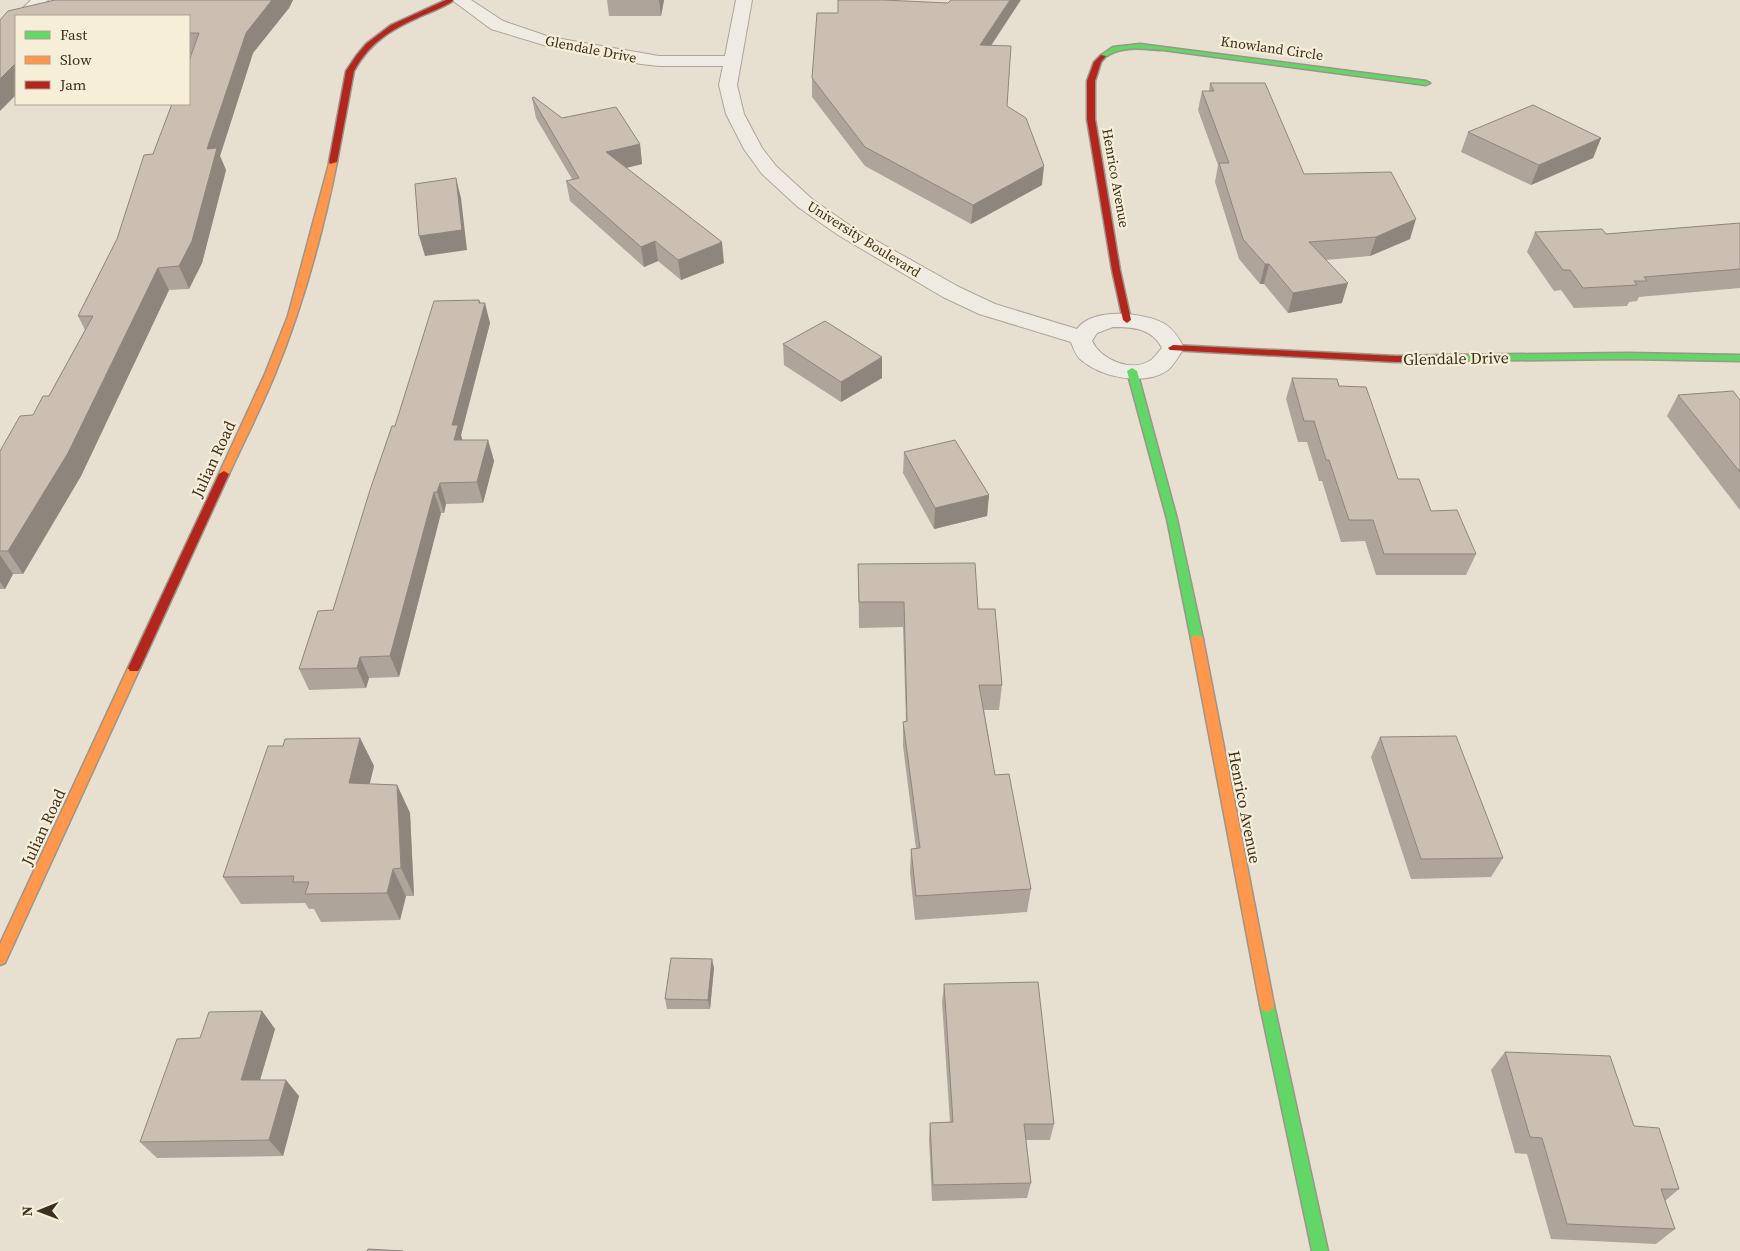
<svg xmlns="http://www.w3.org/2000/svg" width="1740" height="1251" viewBox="0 0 1740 1251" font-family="'Source Serif 4',serif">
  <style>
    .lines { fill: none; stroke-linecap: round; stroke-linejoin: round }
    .lane-casing { stroke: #ada599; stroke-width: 2 }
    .street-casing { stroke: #ada599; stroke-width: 2 }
    .fast-casing { stroke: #9c958a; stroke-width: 3 }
    .slow-casing { stroke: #9c958a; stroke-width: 3 }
    .jam-casing { stroke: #9c958a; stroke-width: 3 }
    .lane { fill: #efebe3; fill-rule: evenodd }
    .street { fill: #efebe3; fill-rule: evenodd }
    .fast { fill: #63d668; fill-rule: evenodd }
    .slow { fill: #ff974d; fill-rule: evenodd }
    .jam { fill: #b3261e; fill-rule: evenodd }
    .wall { fill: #afa499 }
    .shaded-wall { fill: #8e867d }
    .building { fill: #cbbfb2; stroke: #8e867d }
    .labels { text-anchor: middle; stroke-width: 4.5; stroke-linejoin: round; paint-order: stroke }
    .far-street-label { font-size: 14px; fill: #3d2e20; stroke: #f7eed8 }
    .street-label { font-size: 16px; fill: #3d2e20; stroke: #f7eed8 }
  </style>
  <rect width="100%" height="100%" fill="#e7e0d1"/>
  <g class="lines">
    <defs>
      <polygon id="lane" points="31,0 48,0 32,16 16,16 16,18 15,16"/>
      <path id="street" d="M452,0H471L503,21L550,37L659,56H725L736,0H752L737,85L744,114L762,148L776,166L812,199L852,227L959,287L995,304L1077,329C1092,307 1144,312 1165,324C1174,330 1179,338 1184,348C1180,354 1174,365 1168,370C1144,387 1100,377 1080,359C1075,354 1073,347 1071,342L979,314L943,297L838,235L798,207L762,174L744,149L726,114L719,85L723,66H659L641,64L547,46L491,29ZM1113,327C1132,327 1152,328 1162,348C1159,351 1155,357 1151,360C1132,373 1101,360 1092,341L1097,333Z"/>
      <g id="fast">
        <path d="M1140,44L1426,81L1430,83L1426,85L1163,50C1143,49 1122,45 1105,57L1100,56L1113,47Z"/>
        <polygon points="1627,353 1740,355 1740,361 1627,359 1444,361 1439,358 1444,355"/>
        <polygon points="1132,368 1137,371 1177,519 1203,639 1201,642 1193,642 1191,639 1167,519 1127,371"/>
        <polygon points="1267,998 1272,1000 1274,1005 1328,1251 1312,1251 1260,1005 1262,1000"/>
      </g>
      <g id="slow">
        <path d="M330,160L337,162C323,232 302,308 275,374C261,408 244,441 229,474L228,476H220L219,474L265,374L288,316Z"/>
        <polygon points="1197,635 1201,636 1203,639 1274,1005 1272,1010 1267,1012 1262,1010 1260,1005 1191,639 1193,636"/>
        <polygon points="134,664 138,665 140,668 5,963 0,965 0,944 128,668 130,665"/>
      </g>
      <g id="jam">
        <path d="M446,0H454C446,6 435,10 426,14C394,28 371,40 354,71L337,162L330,164L329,162L346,71L356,56L366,44L391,25Z"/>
        <polygon points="1101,55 1106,56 1101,62 1095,81 1095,119 1120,270 1131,320 1127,323 1123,320 1112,270 1087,119 1087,81 1094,62"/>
        <polygon points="1173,345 1396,356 1444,355 1449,358 1444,361 1396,362 1170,350 1168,348"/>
        <polygon points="224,471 229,474 140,668 138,671 130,671 128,668 219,474"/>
      </g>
    </defs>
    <use href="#lane" class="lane-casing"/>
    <use href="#street" class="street-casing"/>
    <use href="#fast" class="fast-casing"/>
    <use href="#slow" class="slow-casing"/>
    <use href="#jam" class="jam-casing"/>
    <use href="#lane" class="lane"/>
    <use href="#street" class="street"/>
    <use href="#fast" class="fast"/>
    <use href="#slow" class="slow"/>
    <use href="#jam" class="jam"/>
  </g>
  <g class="wall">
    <polygon points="55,0 293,0 289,8 253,53 220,156 226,170 202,263 189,289 169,290 81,476 23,574 13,574 5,589 0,589 0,451 33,415 49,396 85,330 78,316 117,239 153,154 191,54 189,54 189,16 16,16"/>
    <polygon points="607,0 664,0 661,16 609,16"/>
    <polygon points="838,13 991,46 1007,106 1042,185 971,224 865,166 812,97 812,78"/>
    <polygon points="1210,83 1304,174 1410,239 1370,256 1326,260 1342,303 1288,313 1264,284 1260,284 1239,259 1215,182 1218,165 1198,110 1202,91 1209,91"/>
    <polygon points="532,98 562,118 640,144 642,164 626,168 724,263 681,280 658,261 644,267 570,201 566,181 572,179 536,118"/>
    <polygon points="1468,132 1601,138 1593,158 1531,185 1461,152"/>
    <polygon points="1740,223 1740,288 1639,297 1637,301 1629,302 1627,306 1574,308 1561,290 1554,291 1527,252 1535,232 1606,234"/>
    <polygon points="479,300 490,323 461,435 462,440 488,440 494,461 483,503 446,504 444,513 441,513 399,677 369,678 366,688 309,690 299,669 333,610"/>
    <polygon points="783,344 882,378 841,402 784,365"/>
    <polygon points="1292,378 1339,386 1398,479 1476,554 1466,575 1376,575 1365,541 1341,542 1322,481 1319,481 1307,442 1298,442 1286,399"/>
    <polygon points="1678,395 1740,400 1740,510 1667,416"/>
    <polygon points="904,452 989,495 987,516 934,529 903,473"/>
    <polygon points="858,564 978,609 1002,685 999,710 984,710 995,775 1031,889 1027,912 915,920 910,873 911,849 916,849 903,746 903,722 906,721 903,627 859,628"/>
    <polygon points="1380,737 1503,858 1491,877 1411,879 1371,757"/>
    <polygon points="360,738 374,766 369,784 397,785 410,813 414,896 406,896 400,920 321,922 314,909 309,909 305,903 241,904 223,877 283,746"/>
    <polygon points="714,968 710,1009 667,1009 665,999"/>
    <polygon points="944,984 1054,1124 1050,1140 1026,1140 1031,1183 1027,1198 932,1201 929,1139 930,1123 950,1122 942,1002"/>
    <polygon points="262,1011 275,1029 260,1080 299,1096 283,1156 157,1158 140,1142 200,1038"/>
    <polygon points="1505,1052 1634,1126 1679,1189 1665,1201 1675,1229 1656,1244 1551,1239 1527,1154 1515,1153 1491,1070"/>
  </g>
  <g class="shaded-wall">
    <polygon points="272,0 293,0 289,8 253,53 220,156 226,170 202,263 189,289 179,266 207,149 246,33"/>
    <polygon points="659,0 664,0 661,16"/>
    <polygon points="1010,0 1021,0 979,64 980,45"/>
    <polygon points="16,63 16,95 0,111 0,79"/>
    <polygon points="1601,138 1593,158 1531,185 1539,165"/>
    <polygon points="640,144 642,164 609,172 606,152"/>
    <polygon points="1044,166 1042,185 971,224 973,205"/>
    <polygon points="456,178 461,198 467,250 425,256 419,236"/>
    <polygon points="1416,219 1410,239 1370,256 1376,237"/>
    <polygon points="655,241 658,261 644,267 641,247"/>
    <polygon points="722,242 724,263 681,280 678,260"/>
    <polygon points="1265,264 1269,264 1264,284 1260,284"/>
    <polygon points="158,268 169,290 81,476 23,574 8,551"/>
    <polygon points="1348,283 1342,303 1288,313 1293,293"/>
    <polygon points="479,300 482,311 485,303 490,323 461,435 464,446 454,440 452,425"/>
    <polygon points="882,357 882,378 841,402 841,382"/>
    <polygon points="488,440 494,461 483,503 477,482"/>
    <polygon points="440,483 446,504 444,513 437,492"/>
    <polygon points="434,492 441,513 399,677 390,656"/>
    <polygon points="989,495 987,516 934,529 935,508"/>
    <polygon points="0,555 13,574 5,589 0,582"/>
    <polygon points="360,657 369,678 366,688 357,668"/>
    <polygon points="360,738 374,766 363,812 349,783"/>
    <polygon points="397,785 410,813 414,896 401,868"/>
    <polygon points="393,869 406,896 400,920 387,893"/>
    <polygon points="712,959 714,968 710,1009 708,1000"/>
    <polygon points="262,1011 275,1029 255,1097 241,1080"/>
    <polygon points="286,1080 299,1096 283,1156 269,1140"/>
  </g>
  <g class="building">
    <polygon points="55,0 272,0 246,33 207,149 217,148 192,241 179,266 158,268 68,453 8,551 0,551 0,451 20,416 33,415 43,396 49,396 93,316 78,316 117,239 144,155 153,154 172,104 189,104 189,61 199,33 189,33 189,16 16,16 16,63 0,79 0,20 8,11"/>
    <polygon points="838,0 883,0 948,3 951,0 1010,0 980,45 1011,46 1007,106 1026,118 1044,166 973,205 865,147 812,78 817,13 838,13"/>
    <polygon points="1210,83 1265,83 1304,174 1391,172 1416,219 1376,237 1309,242 1348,283 1293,293 1269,264 1265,264 1243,239 1219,163 1229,163 1202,91 1214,91"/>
    <polygon points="534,97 562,118 616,107 640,144 606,152 722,242 678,260 655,241 641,247 566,181 579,178 532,98"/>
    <polygon points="1533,105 1601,138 1539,165 1468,132"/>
    <polygon points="456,178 462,230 419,236 415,184"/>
    <polygon points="1740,223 1740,269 1644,277 1647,281 1634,281 1637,285 1583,288 1570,270 1563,270 1535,232 1602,229 1606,234"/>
    <polygon points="479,300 479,303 485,303 452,425 458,425 454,440 488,440 477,482 440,483 437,492 434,492 390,656 360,657 357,668 299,669 318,611 333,610 370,490 392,426 395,426 434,301"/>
    <polygon points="825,321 882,357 841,382 783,344"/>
    <polygon points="1292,378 1337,379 1339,386 1366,387 1398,479 1419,479 1431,511 1457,510 1476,554 1384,554 1373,520 1349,520 1329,460 1326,460 1314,421 1304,421"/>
    <polygon points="1733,391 1740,400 1740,472 1678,395"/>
    <polygon points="955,440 989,495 935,508 904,452"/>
    <polygon points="975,563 978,609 995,609 1002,685 979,685 995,775 1009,774 1031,889 916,896 911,849 920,848 903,722 907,721 904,602 859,602 858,564"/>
    <polygon points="1456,736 1503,858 1421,859 1380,737"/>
    <polygon points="360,738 349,783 397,785 401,868 393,869 387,893 305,894 309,882 293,882 294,876 223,877 268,746 283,746 285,739"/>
    <polygon points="671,958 712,959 708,1000 665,999"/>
    <polygon points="1038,982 1054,1124 1024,1124 1031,1183 933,1185 930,1123 953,1122 944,984"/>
    <polygon points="262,1011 241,1080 286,1080 269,1140 140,1142 177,1039 200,1038 209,1012"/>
    <polygon points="1505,1052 1610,1056 1634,1126 1659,1128 1679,1189 1661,1189 1675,1229 1567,1224 1542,1138 1530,1137"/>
    <polygon points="368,1249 403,1251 367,1251"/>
  </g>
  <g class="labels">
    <g class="far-street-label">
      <text transform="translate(1272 48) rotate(8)" y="5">Knowland Circle</text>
      <text transform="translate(591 49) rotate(11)" y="5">Glendale Drive</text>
      <text transform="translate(1116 178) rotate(80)" y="5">Henrico Avenue</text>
      <text transform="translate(864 239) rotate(32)" y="5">University Boulevard</text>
    </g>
    <g class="street-label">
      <text transform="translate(1456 358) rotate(-1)" y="6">Glendale Drive</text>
      <text transform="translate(213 459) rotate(-65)" y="6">Julian Road</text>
      <text transform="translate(1245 807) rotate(79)" y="6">Henrico Avenue</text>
      <text transform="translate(43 827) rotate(-65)" y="6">Julian Road</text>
    </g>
  </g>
  <rect x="15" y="15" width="175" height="90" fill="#f7eed8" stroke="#ada18e"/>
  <rect x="25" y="31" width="25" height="8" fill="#63d668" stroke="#ada18e"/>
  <text x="60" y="40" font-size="15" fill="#3d2e20">Fast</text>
  <rect x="25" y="56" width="25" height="8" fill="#ff974d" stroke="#ada18e"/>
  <text x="60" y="65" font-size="15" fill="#3d2e20">Slow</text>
  <rect x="25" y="81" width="25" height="8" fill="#b3261e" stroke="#ada18e"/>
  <text x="60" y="90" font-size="15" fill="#3d2e20">Jam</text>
  <g transform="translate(40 1211) rotate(269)" stroke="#f7eed8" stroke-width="4" paint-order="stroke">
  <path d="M0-4L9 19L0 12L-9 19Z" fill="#3d2e20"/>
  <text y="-8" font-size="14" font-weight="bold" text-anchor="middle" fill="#3d2e20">N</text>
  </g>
</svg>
